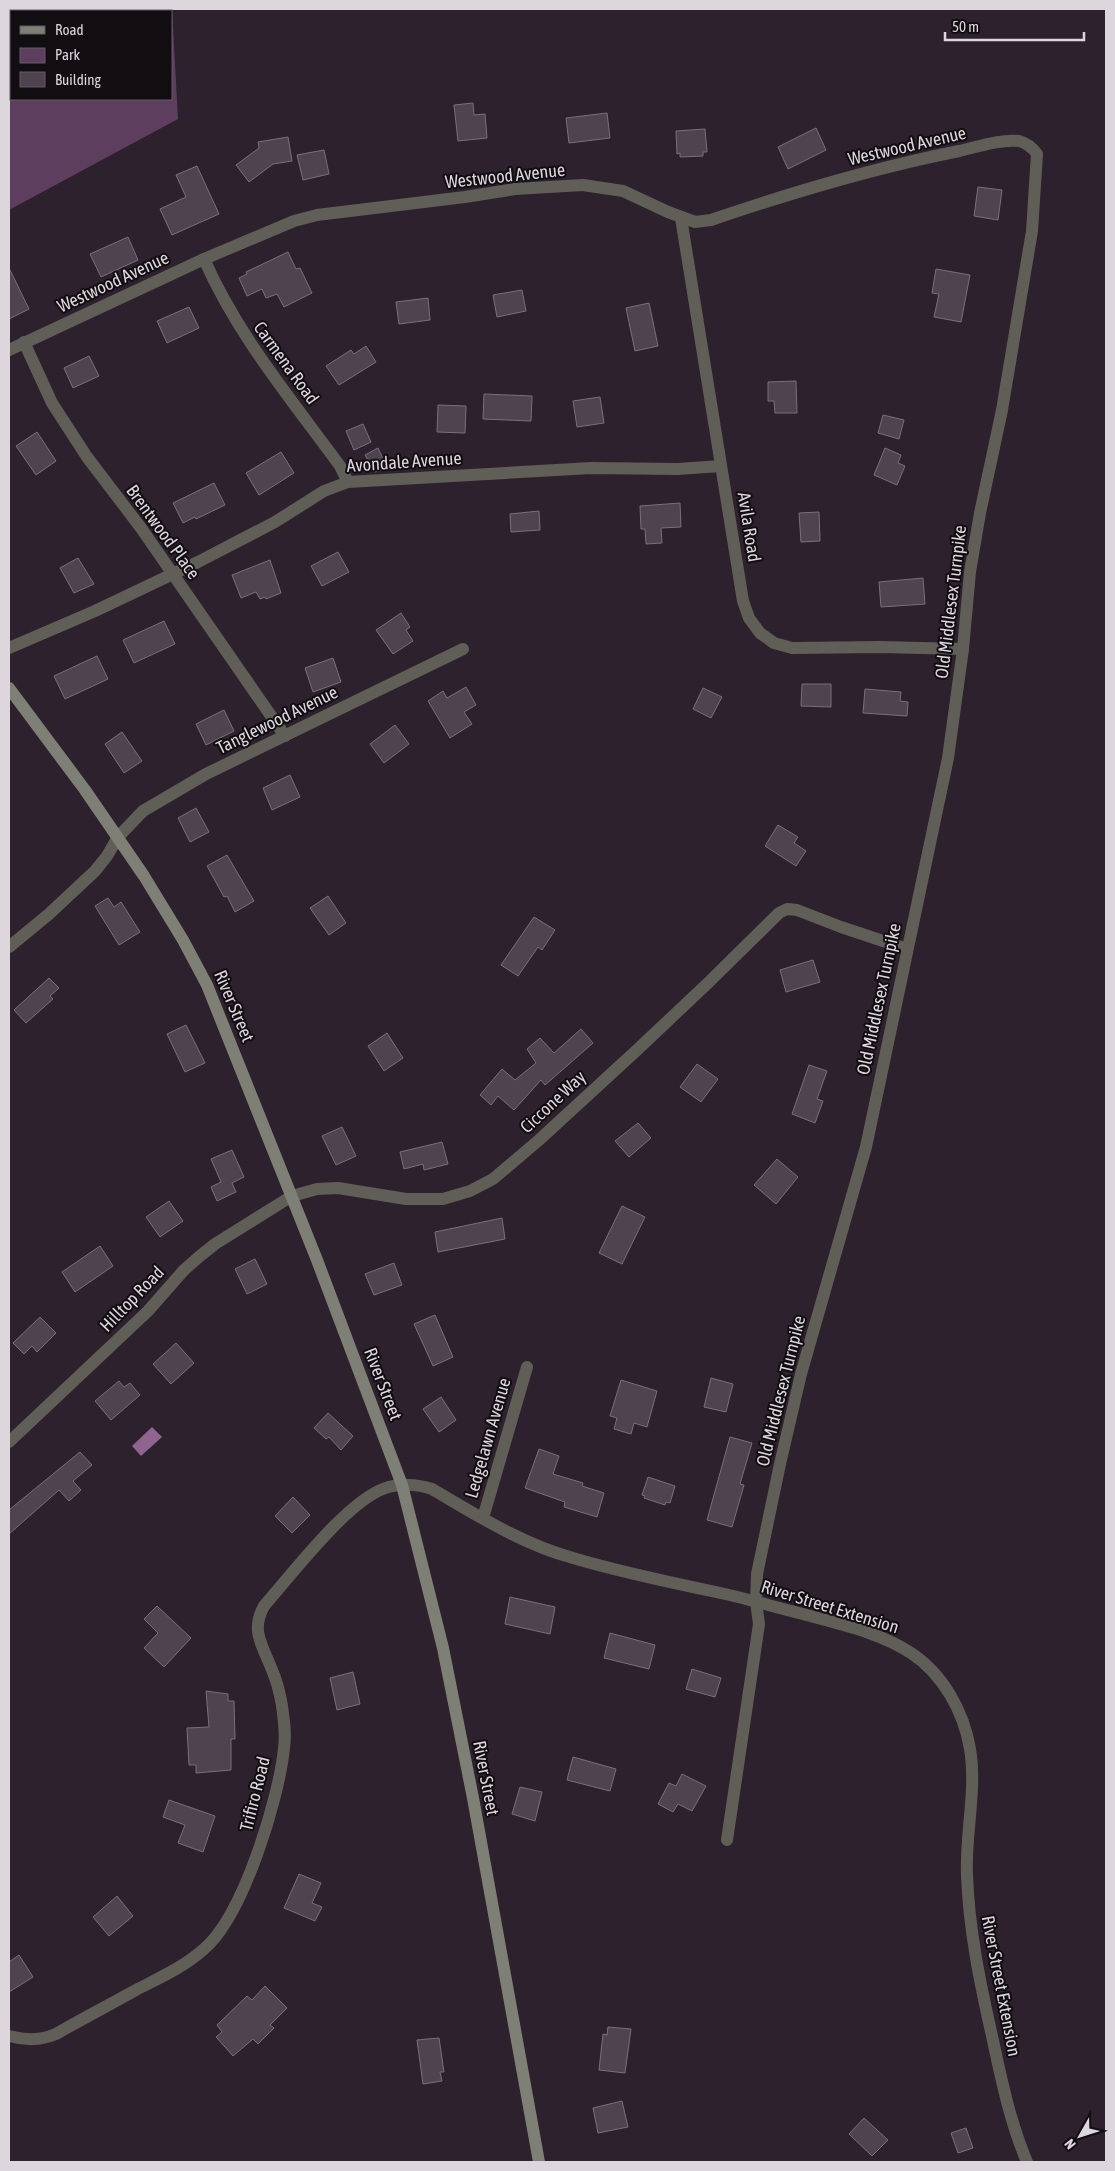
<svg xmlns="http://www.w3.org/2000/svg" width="1115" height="2171" viewBox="0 0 1115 2171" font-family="'Asap Condensed',sans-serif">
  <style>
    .green { fill: #5e3e5e; fill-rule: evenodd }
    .water { fill: #8f658f }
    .building { fill: #4f434f; stroke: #7c6f7b }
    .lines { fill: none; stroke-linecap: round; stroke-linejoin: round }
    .minor { stroke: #5f5f58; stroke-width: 12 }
    .secondary { stroke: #7f8075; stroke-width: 12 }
    .labels { text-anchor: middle; stroke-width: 4; stroke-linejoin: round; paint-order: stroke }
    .street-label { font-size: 18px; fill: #ddd6dd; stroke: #110d11 }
  </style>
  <rect width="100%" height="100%" fill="#2c212c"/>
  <path class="green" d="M9,9H172L178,119L9,210ZM11,11H171V99H11Z"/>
  <polygon class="water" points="152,1427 162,1437 141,1456 132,1446"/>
  <g class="building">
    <polygon points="473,103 474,115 485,114 487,138 458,141 454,105"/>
    <polygon points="607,113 610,138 569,143 566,118"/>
    <polygon points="816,128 826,150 788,169 778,147"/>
    <polygon points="705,129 707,152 703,152 703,156 680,157 680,153 677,154 676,131"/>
    <polygon points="288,137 292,161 273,164 249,182 236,165 259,148 258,142"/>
    <polygon points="324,150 329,174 303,180 297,155"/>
    <polygon points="197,166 219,214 172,235 160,209 186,197 176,175"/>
    <polygon points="978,187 1002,190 998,220 974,216"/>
    <polygon points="128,237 138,260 101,277 90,254"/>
    <polygon points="288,252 296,269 300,268 312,293 284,307 277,294 266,298 262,289 247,296 239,278 247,274 246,272"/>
    <polygon points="9,268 29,309 9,319"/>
    <polygon points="936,269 970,275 961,322 934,317 939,294 932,293"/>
    <polygon points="522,290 526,311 497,317 493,295"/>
    <polygon points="428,298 430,320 399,324 396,302"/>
    <polygon points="649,303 658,346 635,351 626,308"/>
    <polygon points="189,307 199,328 167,343 157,321"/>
    <polygon points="366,346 376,362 339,385 326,366 351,350 354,354"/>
    <polygon points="89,356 99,376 73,388 64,368"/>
    <polygon points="796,381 797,413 775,413 774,401 768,401 768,382"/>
    <polygon points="484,394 532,396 531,421 483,419"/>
    <polygon points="600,397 604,423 577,427 573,401"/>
    <polygon points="438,405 466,406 465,433 437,432"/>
    <polygon points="883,415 904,420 899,439 878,433"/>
    <polygon points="363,424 371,442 354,450 346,431"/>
    <polygon points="37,432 56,461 36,475 16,446"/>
    <polygon points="378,448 388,469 374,472 365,455"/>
    <polygon points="885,448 901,455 898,463 905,466 897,485 874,475"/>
    <polygon points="281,452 294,473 259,495 246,473"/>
    <polygon points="214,483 225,505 196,519 195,517 183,523 173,503"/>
    <polygon points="680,503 681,527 661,528 662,543 646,544 645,529 641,529 640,506"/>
    <polygon points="539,511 540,530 511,532 510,514"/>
    <polygon points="819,512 820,541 801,542 799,513"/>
    <polygon points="338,552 349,572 322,586 311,566"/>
    <polygon points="78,558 94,584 74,593 60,568"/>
    <polygon points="270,560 281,593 266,599 265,597 260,599 256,592 241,598 232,575"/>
    <polygon points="923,578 925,604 881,607 879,582"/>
    <polygon points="401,613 410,627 406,630 413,641 393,654 376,630"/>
    <polygon points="164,621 175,644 134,663 123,640"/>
    <polygon points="97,656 108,679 65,699 54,676"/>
    <polygon points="333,658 341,682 313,692 305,668"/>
    <polygon points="802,684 831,684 831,707 801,706"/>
    <polygon points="466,687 476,705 464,712 472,724 450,738 428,701 443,691 447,698"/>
    <polygon points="703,688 722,697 711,718 693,709"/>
    <polygon points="865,689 901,692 900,701 908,702 907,716 863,713"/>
    <polygon points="224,710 234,731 206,745 196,724"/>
    <polygon points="395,725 409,744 384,763 370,744"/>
    <polygon points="122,732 142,761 124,773 105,744"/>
    <polygon points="290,775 300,797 272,810 263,788"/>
    <polygon points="196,808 209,832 190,842 178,818"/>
    <polygon points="778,825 798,837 794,843 806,851 796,866 765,846"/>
    <polygon points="227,855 254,901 235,912 227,896 224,897 207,866"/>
    <polygon points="328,896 346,923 329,935 310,908"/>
    <polygon points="108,898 114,907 121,902 140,932 119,945 95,906"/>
    <polygon points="534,917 555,930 542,950 538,947 518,976 501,965"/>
    <polygon points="813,960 820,982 786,992 780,970"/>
    <polygon points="49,978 59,988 50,996 53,999 26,1023 14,1010"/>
    <polygon points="186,1025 205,1063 185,1072 167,1034"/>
    <polygon points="581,1029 593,1043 545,1085 541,1080 514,1110 498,1096 491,1105 480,1095 502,1069 515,1080 536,1063 527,1049 540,1038 554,1053"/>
    <polygon points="387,1033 403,1058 384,1071 368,1046"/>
    <polygon points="697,1064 718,1079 701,1102 680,1087"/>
    <polygon points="809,1065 827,1071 817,1099 823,1101 815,1123 792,1114"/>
    <polygon points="638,1123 651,1138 629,1157 615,1141"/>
    <polygon points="342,1127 356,1156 336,1165 322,1136"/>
    <polygon points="442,1142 448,1164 424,1170 423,1164 404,1169 400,1152"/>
    <polygon points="232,1150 244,1177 232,1183 236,1192 217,1201 211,1187 221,1182 211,1159"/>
    <polygon points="777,1159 798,1177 776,1204 754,1185"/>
    <polygon points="169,1201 183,1221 160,1237 146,1217"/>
    <polygon points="622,1206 645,1217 622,1264 599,1253"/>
    <polygon points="502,1218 505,1239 438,1252 435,1232"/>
    <polygon points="100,1246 113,1266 75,1292 62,1272"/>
    <polygon points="255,1259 267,1284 247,1294 235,1269"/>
    <polygon points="394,1263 402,1285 374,1295 365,1274"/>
    <polygon points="435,1315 453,1357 433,1366 414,1324"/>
    <polygon points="40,1317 56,1333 37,1352 32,1346 24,1354 13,1343"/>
    <polygon points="176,1343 194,1363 171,1384 153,1364"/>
    <polygon points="711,1378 733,1384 726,1412 704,1407"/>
    <polygon points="621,1380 657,1391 647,1427 634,1423 631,1434 614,1429 617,1418 610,1416"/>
    <polygon points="119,1381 124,1387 130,1383 140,1395 111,1420 95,1401"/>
    <polygon points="441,1397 456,1420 439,1432 423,1409"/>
    <polygon points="328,1413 353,1436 341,1450 329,1437 326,1439 314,1428"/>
    <polygon points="730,1437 752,1443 740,1484 744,1485 732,1527 707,1520"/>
    <polygon points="539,1449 559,1456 553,1474 583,1483 582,1486 604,1493 597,1517 564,1507 565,1502 525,1488"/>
    <polygon points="80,1452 92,1465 73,1481 81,1490 69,1501 59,1490 9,1534 9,1510"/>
    <polygon points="648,1477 675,1486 670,1503 666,1502 665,1505 644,1498 645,1496 642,1495"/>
    <polygon points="293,1497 310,1515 292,1533 275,1516"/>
    <polygon points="510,1597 555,1607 550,1634 505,1624"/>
    <polygon points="157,1606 191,1638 164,1667 144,1648 158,1633 144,1619"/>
    <polygon points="610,1633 655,1645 649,1669 604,1658"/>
    <polygon points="692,1669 721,1678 715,1697 686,1689"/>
    <polygon points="353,1672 360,1704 337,1710 330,1678"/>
    <polygon points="206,1691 228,1694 228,1701 234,1701 235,1739 231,1739 231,1770 196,1773 196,1765 189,1765 187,1728 209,1727"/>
    <polygon points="573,1757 616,1769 610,1791 567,1780"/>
    <polygon points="682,1774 706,1786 692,1811 678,1804 673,1812 658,1804 669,1783 676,1786"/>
    <polygon points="520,1787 542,1792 535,1821 512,1814"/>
    <polygon points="169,1800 215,1816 203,1852 178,1843 185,1825 163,1817"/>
    <polygon points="299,1874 321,1883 312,1903 322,1907 315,1921 284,1908"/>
    <polygon points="117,1896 133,1916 109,1936 93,1917"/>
    <polygon points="19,1955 33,1977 9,1992 9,1962"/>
    <polygon points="265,1986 287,2008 270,2025 274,2028 258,2044 253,2039 233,2056 216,2037 222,2032 217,2025 247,1996 252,2000"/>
    <polygon points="608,2027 631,2029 625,2073 599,2070 603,2034 607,2035"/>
    <polygon points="439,2038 444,2072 440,2072 442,2081 423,2084 417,2040"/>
    <polygon points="622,2101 628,2127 598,2133 593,2108"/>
    <polygon points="864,2118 888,2140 872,2156 849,2134"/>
    <polygon points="966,2128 973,2148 958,2153 951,2133"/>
  </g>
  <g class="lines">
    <g class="minor">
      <polyline points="681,218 743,601 749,618 760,633 774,643 792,648 880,647 963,649"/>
      <path d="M204,259C238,336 291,399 340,466L348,482"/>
      <polyline points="24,342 52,403 87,457 141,528 285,736"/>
      <path d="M9,350L204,259L294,221L317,215L465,197L515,189L583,185L623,191L668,212L695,222L711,220C793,192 874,168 959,151C977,147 1000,139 1019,141C1027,143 1032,147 1037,154L1032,231L1002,410L980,513L970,572L963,649L948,758L866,1147L801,1374L780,1464L757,1574L756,1602L759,1624L727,1840"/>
      <polyline points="9,648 95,611 198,562 275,522 324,491 348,482 591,468 678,469 721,466"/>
      <polyline points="9,947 49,914 95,871 107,856 118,837 143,811 206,774 463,649"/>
      <polyline points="9,1442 148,1311 184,1270 200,1256 215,1244 292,1196 317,1189 338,1188 406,1199 443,1199 470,1191 493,1179 539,1140 637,1050 709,982 779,913 787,909 797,910 841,927 907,949"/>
      <polyline points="483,1518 527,1367"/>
      <path d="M9,2036C26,2040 39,2041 56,2034C82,2019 109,2005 136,1990C159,1978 184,1967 204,1949C243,1916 279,1799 284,1748C286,1734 284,1720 282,1706C280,1694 277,1681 272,1670C263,1646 250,1631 264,1606C292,1574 346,1503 383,1489C398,1483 417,1484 432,1489C478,1516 522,1544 573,1558C620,1572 668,1582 716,1592C745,1598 774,1607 803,1614C839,1624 879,1632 911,1653C943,1674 964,1712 970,1749C977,1790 965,1834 967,1875C969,1930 980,1983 992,2036C1001,2078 1010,2122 1027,2162"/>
    </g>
    <polyline class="secondary" points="9,688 85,790 144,876 183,940 207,985 317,1260 402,1485 443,1648 473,1798 539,2162"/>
  </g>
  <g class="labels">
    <g class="street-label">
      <text transform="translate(907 146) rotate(-13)" y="6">Westwood Avenue</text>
      <text transform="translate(505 176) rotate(-6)" y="6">Westwood Avenue</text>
      <text transform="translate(113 282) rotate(-25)" y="6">Westwood Avenue</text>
      <text transform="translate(286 363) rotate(54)" y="6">Carmena Road</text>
      <text transform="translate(404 462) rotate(-4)" y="6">Avondale Avenue</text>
      <text transform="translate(749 527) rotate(81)" y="6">Avila Road</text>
      <text transform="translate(163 532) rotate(54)" y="6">Brentwood Place</text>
      <text transform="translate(951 602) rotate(-83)" y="6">Old Middlesex Turnpike</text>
      <text transform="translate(277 720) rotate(-26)" y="6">Tanglewood Avenue</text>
      <text transform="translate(879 999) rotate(-78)" y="6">Old Middlesex Turnpike</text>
      <text transform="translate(234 1006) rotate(67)" y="6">River Street</text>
      <text transform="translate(553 1102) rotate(-43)" y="6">Ciccone Way</text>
      <text transform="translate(132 1299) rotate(-46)" y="6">Hilltop Road</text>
      <text transform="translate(383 1384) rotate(69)" y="6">River Street</text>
      <text transform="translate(781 1391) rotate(-76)" y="6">Old Middlesex Turnpike</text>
      <text transform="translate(488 1438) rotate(-74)" y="6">Ledgelawn Avenue</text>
      <text transform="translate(830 1607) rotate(17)" y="6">River Street Extension</text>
      <text transform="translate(486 1778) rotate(79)" y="6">River Street</text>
      <text transform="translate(255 1794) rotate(-76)" y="6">Trifiro Road</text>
      <text transform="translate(1001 1986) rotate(79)" y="6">River Street Extension</text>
    </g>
  </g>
  <rect width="1115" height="2171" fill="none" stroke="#ddd6dd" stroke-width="20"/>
  <rect x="10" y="10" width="162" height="90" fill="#110d11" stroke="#635d63"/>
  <rect x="20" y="26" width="25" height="8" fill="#7f8075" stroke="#635d63"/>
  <text x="55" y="35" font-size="15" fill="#ddd6dd">Road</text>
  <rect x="20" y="48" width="25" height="15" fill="#5e3e5e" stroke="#635d63"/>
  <text x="55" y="60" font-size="15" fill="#ddd6dd">Park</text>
  <rect x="20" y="72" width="25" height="15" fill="#4f434f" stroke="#635d63"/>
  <text x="55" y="85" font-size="15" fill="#ddd6dd">Building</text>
  <g transform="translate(1080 2136) rotate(231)" stroke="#110d11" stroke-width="4" paint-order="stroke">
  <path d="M0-4L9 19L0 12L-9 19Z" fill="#ddd6dd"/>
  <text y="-8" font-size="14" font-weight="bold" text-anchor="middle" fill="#ddd6dd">N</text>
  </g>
  <path d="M945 32v8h139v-8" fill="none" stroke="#ddd6dd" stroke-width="2.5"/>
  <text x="952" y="32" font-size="15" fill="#ddd6dd" stroke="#110d11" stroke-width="4" paint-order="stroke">50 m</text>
</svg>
